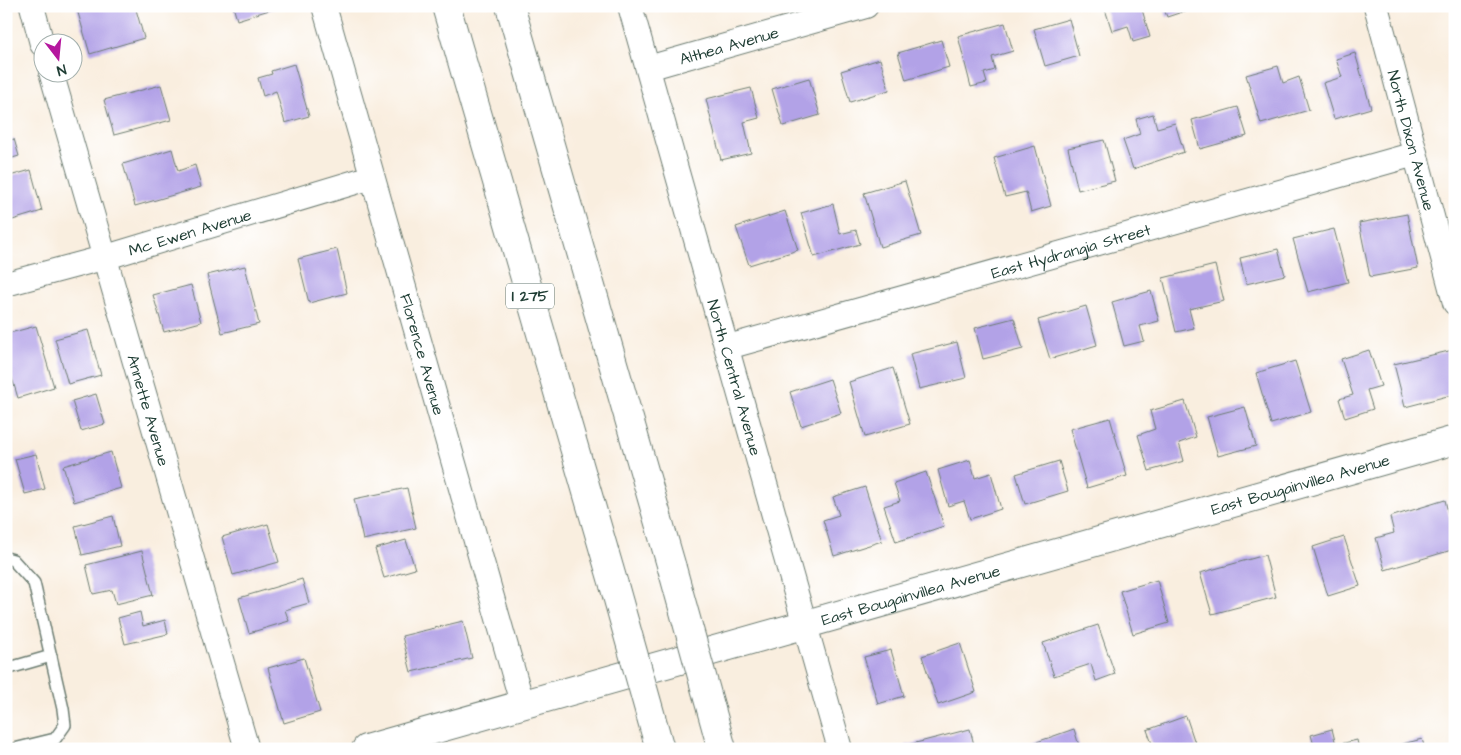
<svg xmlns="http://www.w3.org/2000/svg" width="1461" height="755" viewBox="0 0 1461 755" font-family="'Architects Daughter',sans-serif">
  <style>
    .building { fill: #b2a2e7 }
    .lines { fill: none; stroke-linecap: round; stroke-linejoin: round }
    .lane-casing { stroke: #6b7b70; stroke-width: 14 }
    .street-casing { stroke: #6b7b70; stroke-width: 26 }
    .secondary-casing { stroke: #6b7b70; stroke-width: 30 }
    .highway-casing { stroke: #6b7b70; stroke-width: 30 }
    .lane { stroke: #fff; stroke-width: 11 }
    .street { stroke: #fff; stroke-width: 24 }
    .secondary { stroke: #fff; stroke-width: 28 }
    .highway { stroke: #fff; stroke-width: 28 }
    .highway-bridge-casing { stroke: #6b7b70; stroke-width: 30; stroke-linecap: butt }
    .highway-bridge { stroke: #fff; stroke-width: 28 }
    .labels { text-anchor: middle; stroke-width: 5; stroke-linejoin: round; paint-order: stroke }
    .shield { fill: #fff; stroke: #627771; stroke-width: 1 }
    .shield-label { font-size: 15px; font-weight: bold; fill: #1f3d34 }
    .street-label { font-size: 16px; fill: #1f3d34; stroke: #fff }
  </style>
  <rect width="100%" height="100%" fill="#fff"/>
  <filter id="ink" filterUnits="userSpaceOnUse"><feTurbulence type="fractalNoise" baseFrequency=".02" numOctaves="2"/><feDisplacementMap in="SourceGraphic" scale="10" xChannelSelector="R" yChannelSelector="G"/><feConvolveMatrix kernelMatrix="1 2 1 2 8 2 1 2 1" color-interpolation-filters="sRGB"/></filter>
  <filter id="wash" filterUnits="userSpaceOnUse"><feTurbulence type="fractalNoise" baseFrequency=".0096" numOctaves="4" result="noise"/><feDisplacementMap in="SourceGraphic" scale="20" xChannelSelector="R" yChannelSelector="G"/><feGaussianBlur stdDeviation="1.12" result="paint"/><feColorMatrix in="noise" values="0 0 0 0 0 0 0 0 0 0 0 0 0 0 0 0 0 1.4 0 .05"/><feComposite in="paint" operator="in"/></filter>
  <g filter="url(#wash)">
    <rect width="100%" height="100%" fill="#f9eedf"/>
    <g id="blocks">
      <g class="building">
        <polygon points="76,6 135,6 144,38 90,54"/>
        <polygon points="233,6 279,6 279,7 237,20"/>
        <polygon points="1104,6 1141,6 1150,37 1133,42 1128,26 1112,31"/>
        <polygon points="1163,6 1197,6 1197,7 1167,17"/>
        <polygon points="1243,6 1259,6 1259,7 1244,11"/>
        <polygon points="1069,19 1079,56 1045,66 1034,29"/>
        <polygon points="1005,23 1013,51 992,57 995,70 984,73 987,83 971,87 958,36"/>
        <polygon points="941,40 949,67 906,80 898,53"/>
        <polygon points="1355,53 1371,108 1334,119 1323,83 1342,77 1336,59"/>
        <polygon points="880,59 889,90 850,102 841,71"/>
        <polygon points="294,64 309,116 285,123 276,91 263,96 258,78 272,74 271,71"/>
        <polygon points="1278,66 1283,83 1299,77 1309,110 1261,124 1246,75"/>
        <polygon points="809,78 820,115 783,126 772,89"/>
        <polygon points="161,85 171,120 114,135 104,100"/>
        <polygon points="751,88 759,118 744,122 751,153 721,160 706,99"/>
        <polygon points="1238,107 1247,136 1200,149 1192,120"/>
        <polygon points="1153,114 1157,128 1175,123 1184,152 1133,169 1123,140 1140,134 1136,119"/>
        <polygon points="14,139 19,156 6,160 6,141"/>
        <polygon points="1104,140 1115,181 1078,190 1068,148"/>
        <polygon points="1035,146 1051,206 1031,212 1026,192 1005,197 994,158"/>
        <polygon points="172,149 178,171 195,165 201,187 135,206 123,164"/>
        <polygon points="31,170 42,211 6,222 6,177"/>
        <polygon points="905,181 921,235 880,247 864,193"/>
        <polygon points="833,204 840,234 856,230 860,244 814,257 801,213"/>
        <polygon points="785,211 798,250 749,265 736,227"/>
        <polygon points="1407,214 1418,268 1370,277 1359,223"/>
        <polygon points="1334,229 1348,282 1308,292 1293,239"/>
        <polygon points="337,249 347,293 309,303 298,259"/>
        <polygon points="1278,249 1285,275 1246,284 1240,258"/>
        <polygon points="1215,265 1224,301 1189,309 1194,328 1176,332 1163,278"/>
        <polygon points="245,266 259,324 222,333 207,275"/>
        <polygon points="191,285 201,322 164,332 153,295"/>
        <polygon points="1151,291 1159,321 1140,326 1144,341 1124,346 1112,302"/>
        <polygon points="1086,306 1097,345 1050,359 1038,320"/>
        <polygon points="1014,318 1023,349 983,359 975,328"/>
        <polygon points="36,326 54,387 18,398 6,358 6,334"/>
        <polygon points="88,330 101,375 68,384 55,339"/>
        <polygon points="957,342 966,378 919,389 910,354"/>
        <polygon points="1369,350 1381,386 1367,390 1373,409 1345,418 1339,399 1353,395 1341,359"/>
        <polygon points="1453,350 1455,358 1455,394 1405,407 1394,364"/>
        <polygon points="1295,361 1311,412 1271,424 1256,373"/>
        <polygon points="893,368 910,424 865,437 849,382"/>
        <polygon points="830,379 841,413 801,426 790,392"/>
        <polygon points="96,394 105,424 81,431 72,401"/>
        <polygon points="1185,401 1196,437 1179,443 1184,461 1149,471 1138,435 1155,429 1150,411"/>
        <polygon points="1245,407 1256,446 1218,456 1207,417"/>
        <polygon points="1110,418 1127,476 1087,488 1070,429"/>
        <polygon points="111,452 121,488 74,502 63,466"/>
        <polygon points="36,454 45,489 25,494 15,459"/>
        <polygon points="970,460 975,478 991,473 1001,509 970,519 964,501 948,506 938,470"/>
        <polygon points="1059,461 1068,491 1025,504 1016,474"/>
        <polygon points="926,472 944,526 896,542 884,506 900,501 894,483"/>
        <polygon points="865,487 882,541 834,556 823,520 839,515 833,497"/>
        <polygon points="407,488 416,528 363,540 354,499"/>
        <polygon points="1445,500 1449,516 1455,514 1455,549 1385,570 1376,538 1394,533 1390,517"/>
        <polygon points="113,516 120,546 82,555 75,526"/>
        <polygon points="268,524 279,562 233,575 222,537"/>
        <polygon points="1344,537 1360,586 1328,596 1313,547"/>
        <polygon points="406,540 415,569 384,578 375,549"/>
        <polygon points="142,551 153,595 116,604 112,590 93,594 86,565"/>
        <polygon points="1265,555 1276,597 1212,614 1200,573"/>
        <polygon points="302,579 309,603 285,610 289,621 249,633 239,598"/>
        <polygon points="1157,580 1169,623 1133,634 1120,591"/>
        <polygon points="140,612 143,626 165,620 168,634 125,644 118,618"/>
        <polygon points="463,621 472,658 411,672 402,636"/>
        <polygon points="1098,625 1115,674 1096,681 1091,664 1054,676 1043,643"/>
        <polygon points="960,643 976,692 938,705 922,656"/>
        <polygon points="891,650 904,696 878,704 864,657"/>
        <polygon points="304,658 320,712 284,723 268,668"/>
        <polygon points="1186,716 1197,749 1154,749 1147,730"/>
        <polygon points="970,729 975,749 905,749 904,746"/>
        <polygon points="1074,729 1080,749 1029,749 1028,745"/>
        <polygon points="1332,729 1336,745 1357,740 1359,749 1315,749 1311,735"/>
        <polygon points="1422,739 1425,749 1387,749 1387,748"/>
      </g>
    </g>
  </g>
  <g filter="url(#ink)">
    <use href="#blocks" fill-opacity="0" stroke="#6b7b70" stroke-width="1"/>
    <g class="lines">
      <defs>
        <g id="lane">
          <polyline points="6,558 13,560 34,583 63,709 65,725 55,739 14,749"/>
          <polyline points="6,669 51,656"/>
        </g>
        <g id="street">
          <polyline points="32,6 42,44"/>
          <path id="s1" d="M324,6L522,703"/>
          <path id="s2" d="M630,6L840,749"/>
          <path id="s3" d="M1376,6L1455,303"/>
          <path id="s4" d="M648,68L866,6"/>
          <path id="s5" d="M51,72L247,749"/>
          <path id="s6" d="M6,284L103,258L372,177"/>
          <path id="s7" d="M728,347L1415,154"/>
        </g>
        <g id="secondary">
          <path id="s8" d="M366,749L1455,440"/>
        </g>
        <g id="highway">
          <polyline points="446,6 614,585"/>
          <polyline points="510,6 672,568"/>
        </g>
      </defs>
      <use href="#lane" class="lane-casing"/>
      <use href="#street" class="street-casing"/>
      <use href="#secondary" class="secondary-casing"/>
      <use href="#highway" class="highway-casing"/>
      <use href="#lane" class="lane"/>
      <use href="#street" class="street"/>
      <use href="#secondary" class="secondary"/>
      <use href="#highway" class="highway"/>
      <defs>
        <g id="highway-bridge">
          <polyline points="672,568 722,749"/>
          <polyline points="614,585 660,749"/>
        </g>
      </defs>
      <use href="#highway-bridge" class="highway-bridge-casing"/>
      <use href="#highway-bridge" class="highway-bridge"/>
    </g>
  </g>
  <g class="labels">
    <rect class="shield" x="506" y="283.5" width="48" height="25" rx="4"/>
    <g class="shield-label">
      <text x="530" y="301">I 275</text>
    </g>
    <g class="street-label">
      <text dy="6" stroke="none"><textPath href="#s4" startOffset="84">Althea Avenue</textPath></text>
      <text dy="6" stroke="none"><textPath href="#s3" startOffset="139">North Dixon Avenue</textPath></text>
      <text dy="6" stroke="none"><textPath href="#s6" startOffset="191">Mc Ewen Avenue</textPath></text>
      <text dy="6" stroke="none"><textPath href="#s7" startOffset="356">East Hydrangia Street</textPath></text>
      <text dy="6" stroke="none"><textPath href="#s1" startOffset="362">Florence Avenue</textPath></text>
      <text dy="6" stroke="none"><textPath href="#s2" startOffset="386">North Central Avenue</textPath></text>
      <text dy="6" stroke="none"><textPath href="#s5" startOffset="352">Annette Avenue</textPath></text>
      <text dy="6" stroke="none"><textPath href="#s8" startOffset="971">East Bougainvillea Avenue</textPath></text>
      <text dy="6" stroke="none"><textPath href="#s8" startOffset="566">East Bougainvillea Avenue</textPath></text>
    </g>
  </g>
  <rect width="1461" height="755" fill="none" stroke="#fff" stroke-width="25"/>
  <g transform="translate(58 58) rotate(164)"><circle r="24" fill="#ffffff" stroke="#a5b1ae"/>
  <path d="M0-4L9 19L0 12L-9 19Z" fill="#b5179e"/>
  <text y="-8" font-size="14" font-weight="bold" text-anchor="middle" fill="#1f3d34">N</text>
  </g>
</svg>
